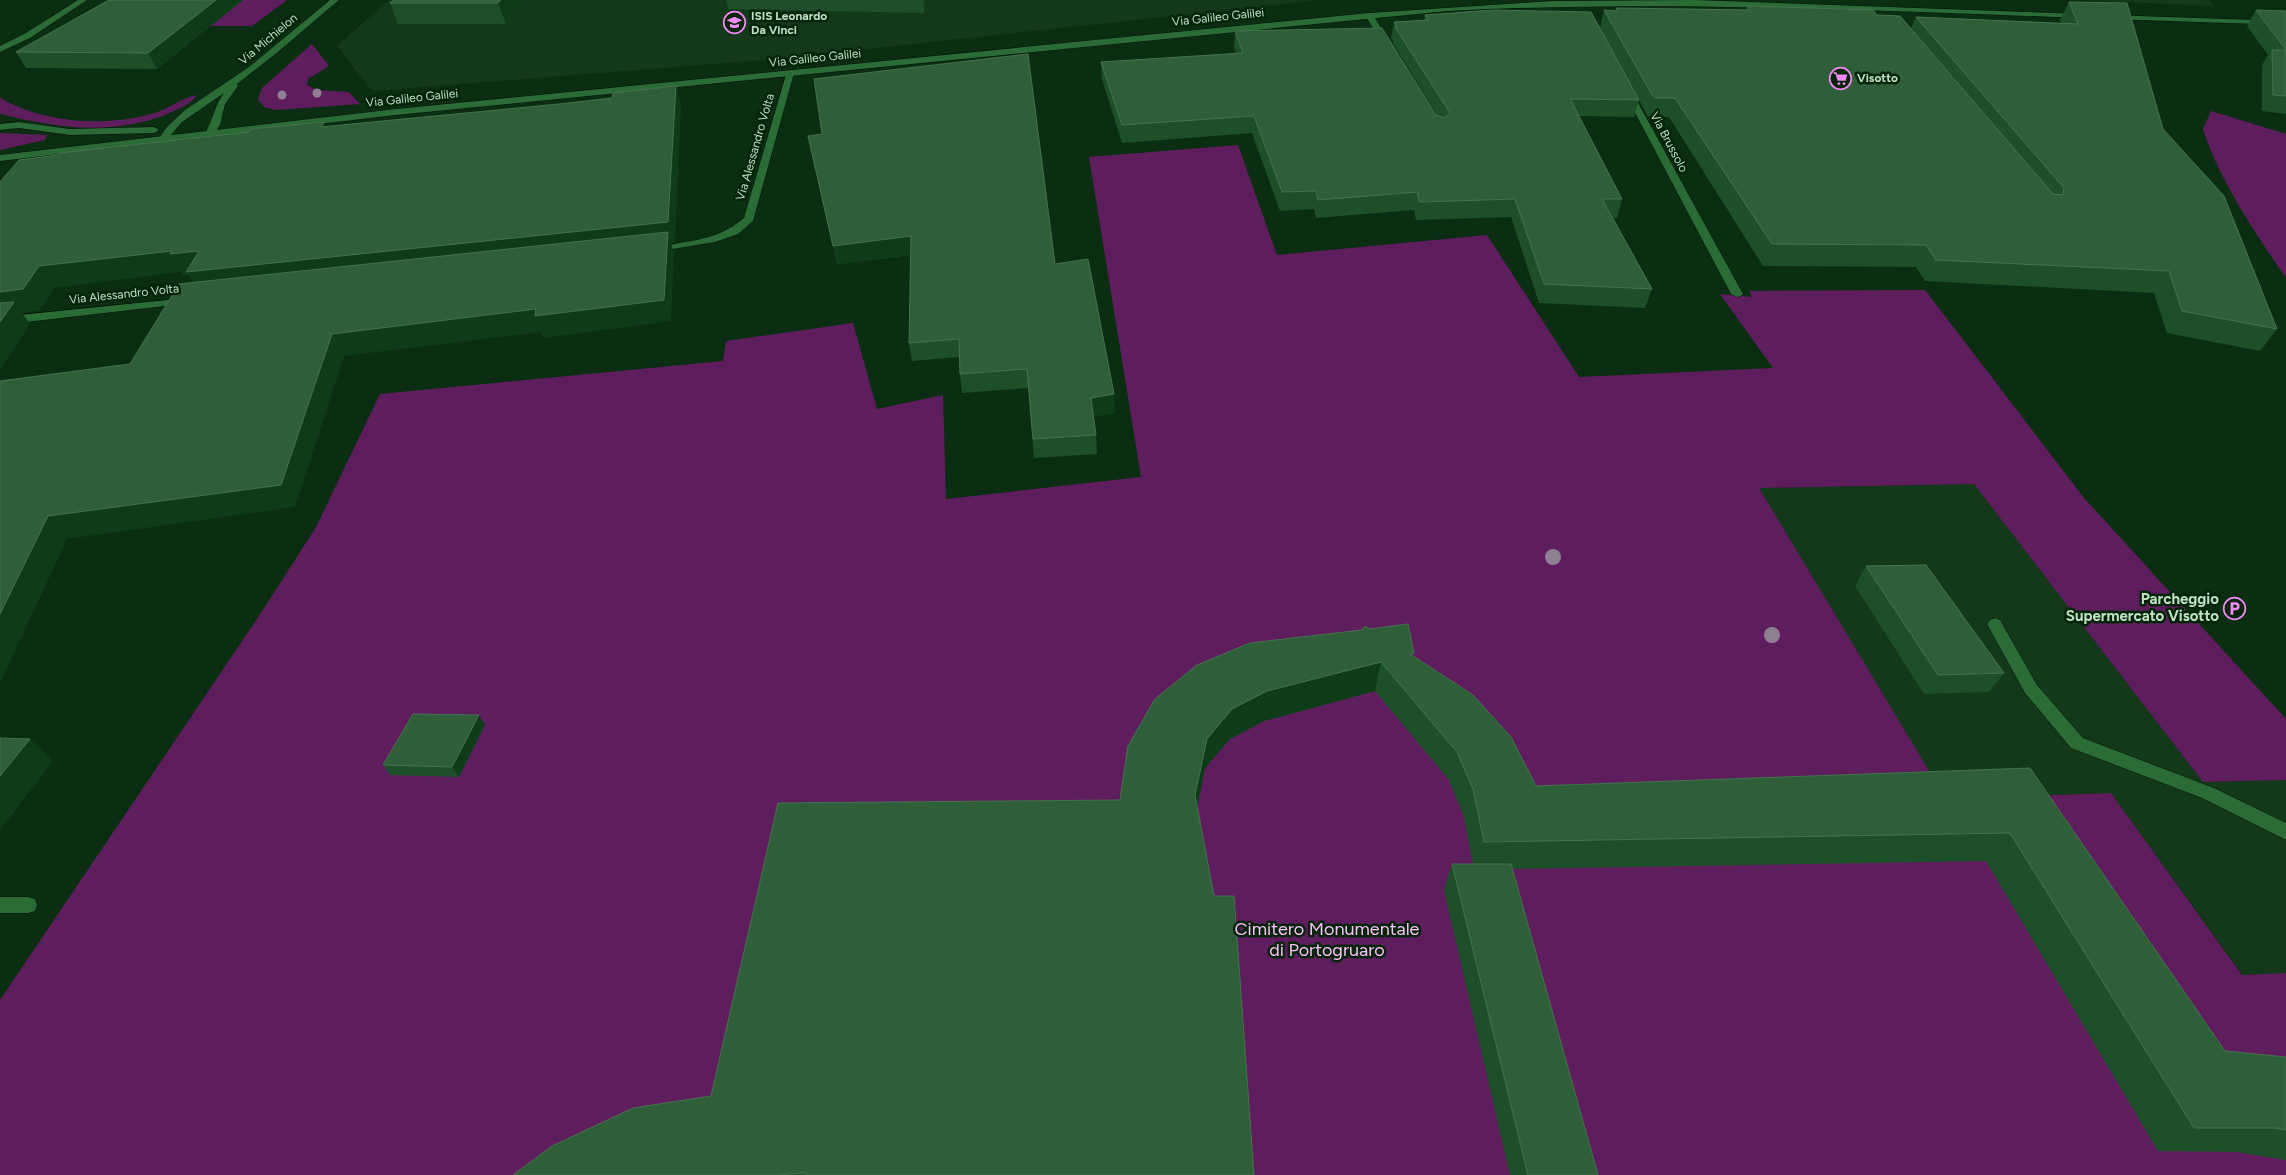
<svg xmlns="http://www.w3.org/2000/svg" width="2286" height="1175" viewBox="0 0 2286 1175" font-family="Figtree,sans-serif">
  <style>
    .built { fill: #13391a }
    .green { fill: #5e1e5e }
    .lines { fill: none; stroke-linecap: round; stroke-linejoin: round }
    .service-casing { stroke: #021304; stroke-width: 1 }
    .minor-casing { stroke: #021304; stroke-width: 1 }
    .tertiary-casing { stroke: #021304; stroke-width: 1 }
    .service { fill: #2a6b36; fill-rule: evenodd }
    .minor { fill: #2a6b36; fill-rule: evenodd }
    .tertiary { fill: #2a6b36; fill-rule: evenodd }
    .tree { fill: #907e92 }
    .wall { fill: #1d4f29 }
    .shaded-wall { fill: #0f3b19 }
    .building { fill: #2f5f39; stroke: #46734e }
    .labels { text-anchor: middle; stroke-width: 5; stroke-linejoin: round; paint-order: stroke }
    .far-poi-label { font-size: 12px; font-weight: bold; fill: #c0e0c2; stroke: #022409; text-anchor: start }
    .far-street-label { font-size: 12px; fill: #c0e0c2; stroke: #022409 }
    .poi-label { font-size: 15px; font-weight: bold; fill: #c0e0c2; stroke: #022409; text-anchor: end }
    .near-park-label { font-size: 18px; fill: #fdc0fb; stroke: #022409 }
  </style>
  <rect width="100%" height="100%" fill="#0b2e12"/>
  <g class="built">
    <polygon points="389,0 1320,0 765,60 372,91 337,46"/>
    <polygon points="2082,0 2209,0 2214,6"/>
    <polygon points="1974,484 2203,782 2286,780 2286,973 2243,975 2111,793 1946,799 1758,488"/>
  </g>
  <g class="green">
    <polygon points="201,0 287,0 252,26 178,26"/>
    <polygon points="312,44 329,66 308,79 307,85 317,90 349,92 360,104 276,110 264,107 258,99 262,88"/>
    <path d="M197,95C190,105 176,110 165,115C107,136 58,128 0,114V98C43,123 103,127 151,114C168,110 180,98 197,95Z"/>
    <path d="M2211,111L2286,134V278C2257,236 2218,178 2203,129Z"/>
    <polygon points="0,133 47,135 45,140 0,150"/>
    <polygon points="1238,145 1277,255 1487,235 1579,377 1773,368 1720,294 1752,297 1749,291 1925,290 2084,498 2286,719 2286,780 2203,782 1974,484 1759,488 1946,799 2111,793 2242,975 2286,973 2286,1175 0,1175 0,1000 261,613 316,527 380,394 723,361 726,341 853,323 877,409 943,395 946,499 1141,477 1089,157"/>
  </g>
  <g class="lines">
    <defs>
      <polygon id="service" points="1995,618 2000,620 2037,685 2083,738 2214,788 2286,823 2286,840 2202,798 2071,748 2025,693 1987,624 1990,620"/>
      <g id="minor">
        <polygon points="78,0 87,0 30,38 0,52 0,46 24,34"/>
        <path d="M330,0H339L279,51L237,84L238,86L225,104L220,125L212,137L209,138L204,135C213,121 214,106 224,93L182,122L166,141H160L158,139L167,127L185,110L249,67Z"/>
        <polygon points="1366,13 1372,13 1391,45 1390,47 1384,47 1365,15"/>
        <path d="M787,71L794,73L753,221L738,234L715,242L649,253L648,251L649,249C684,240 715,243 744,218Z"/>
        <polygon points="1627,87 1631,90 1743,294 1741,296 1737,297 1731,294 1623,90"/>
        <polygon points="187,298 193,301 191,303 0,325 0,317"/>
        <polygon points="0,897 28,897 35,899 37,905 35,911 28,913 0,913"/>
      </g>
      <g id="tertiary">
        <path d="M1695,0L2083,14L2087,16L2083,18C1871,10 1660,0 1448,11L396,115L0,161V155L396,109L1369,13L1553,1Z"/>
        <polygon points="2108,15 2286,21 2286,25 2111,19 2108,19"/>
        <polygon points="19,122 70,129 154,127 159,130 154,133 70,135 19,128 0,130 0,124"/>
      </g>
    </defs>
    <use href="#service" class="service-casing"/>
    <use href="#minor" class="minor-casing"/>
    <use href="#tertiary" class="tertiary-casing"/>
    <use href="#service" class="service"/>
    <use href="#minor" class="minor"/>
    <use href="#tertiary" class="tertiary"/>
  </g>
  <g class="tree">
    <circle cx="317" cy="93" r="4.5"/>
    <circle cx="282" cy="95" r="4.5"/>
    <circle cx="1553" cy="557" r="8"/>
    <circle cx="1772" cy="635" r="8"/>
  </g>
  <g class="wall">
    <polygon points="109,0 243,0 157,69 26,68 16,52"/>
    <polygon points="394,0 527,0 506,24 398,24 390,3"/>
    <polygon points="726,0 924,0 924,13 728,9"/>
    <polygon points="2069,2 2163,129 2277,329 2260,351 2167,333 2154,293 1925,281 1916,267 1763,266 1669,117 1648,117 1639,100 1634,117 1579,116 1622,199 1617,218 1613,218 1652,289 1645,308 1539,303 1511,217 1416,220 1414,210 1316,218 1314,209 1280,211 1252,133 1122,143 1102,79 1101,62 1236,54 1234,47 1235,31 1437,115 1393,43 1393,41 1391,38 1394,22 1424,21 1425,15 1600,28 1604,10 1616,11 1616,8 1746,10 1747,6 1877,15 1911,28 1916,17 2061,23 2060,20"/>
    <polygon points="2256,10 2286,11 2286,114 2262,111 2262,65 2268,55 2247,26"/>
    <polygon points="808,136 1055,264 1115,413 1093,416 1096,435 1097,454 1034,458 1028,388 962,393 960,374 959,357 912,361 909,343 911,255 837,264"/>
    <polygon points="1866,566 2004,673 1989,692 1924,694 1855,586"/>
    <polygon points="1413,657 1536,786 2030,768 2225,1051 2286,1057 2286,1160 2237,1152 2158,1151 1986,861 1512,869 1598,1175 1510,1175 1444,890 1452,864 1473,864 1464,817 1449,780 1375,691 1264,721 1230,739 1205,768 1197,806 1254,1175 513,1175 711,1096 1120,800 1155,699"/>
    <polygon points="485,725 459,777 390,775 383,765"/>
  </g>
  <g class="shaded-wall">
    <polygon points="216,0 243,0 157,69 148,53"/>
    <polygon points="501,0 527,0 506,24 498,3"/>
    <polygon points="676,86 681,105 675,243 671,243 674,253 671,321 544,338 541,332 344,356 295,507 67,539 0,683 0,614 48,516 332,334 536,309 664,300 199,294 188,275 183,276 181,272 54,288 39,311 22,313 30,324 0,370 0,292 39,266"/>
    <polygon points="324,122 333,141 321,127"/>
    <polygon points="911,236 914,254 837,264 833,246"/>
    <polygon points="1114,394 1115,413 1091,417 1091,398"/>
    <polygon points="1381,662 1375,691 1264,721 1230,739 1205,768 1194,823 1195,795 1207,739 1232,709 1267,691"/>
    <polygon points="479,715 485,725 459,777 452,767"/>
    <polygon points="30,739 53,761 0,830 0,776"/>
  </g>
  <g class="building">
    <polygon points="109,0 216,0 148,53 16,52"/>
    <polygon points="394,0 501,0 498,3 390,3"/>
    <polygon points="2069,2 2127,3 2163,129 2224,196 2277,329 2182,311 2169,271 1936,260 1926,245 1772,244 1675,98 1654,98 1604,10 1618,11 1616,8 1750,10 1747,6 1873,10 1877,15 1900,16 2053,194 2063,195 2064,188 1916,17 2078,24"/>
    <polygon points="1493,10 1591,12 1639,100 1570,99 1622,199 1602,199 1652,289 1544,284 1515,199 1420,202 1417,192 1318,200 1316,191 1282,192 1254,116 1122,125 1101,62 1243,53 1235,31 1382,28 1436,115 1444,118 1450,113 1395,27 1397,27 1394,22 1428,20 1425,15"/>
    <polygon points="2256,10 2286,11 2286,96 2273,95 2272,50 2286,50"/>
    <polygon points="1028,54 1055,264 1088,259 1114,394 1091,398 1096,435 1033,439 1027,369 960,374 959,339 909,343 911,236 833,246 808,136 822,134 814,79"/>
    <polygon points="676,86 668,222 186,272 199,251 170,254 172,251 39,266 23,289 0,292 0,182 19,160 58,155 60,153 249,132 251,129 324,122 321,127 559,104 612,98 613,93"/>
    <polygon points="668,232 664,300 535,316 536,309 332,334 281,485 48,516 0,614 0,381 130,364 179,284"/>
    <polygon points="14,302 0,322 0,303"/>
    <polygon points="1926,565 2004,673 1938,675 1866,566"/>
    <polygon points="1408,624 1414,653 1410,654 1473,695 1511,737 1536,786 2030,768 2225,1051 2286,1057 2286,1130 2276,1128 2194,1128 2010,833 1484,842 1473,789 1457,752 1381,662 1267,691 1232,709 1207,739 1195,795 1214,896 1234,896 1254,1175 806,1175 806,1173 778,1175 513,1175 552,1146 633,1108 711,1096 778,803 1120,800 1128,746 1155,699 1197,665 1250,643 1362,630 1365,626 1370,629"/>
    <polygon points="413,714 479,715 452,767 383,765"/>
    <polygon points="0,738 30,739 0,776"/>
    <polygon points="1452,864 1511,864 1598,1175 1528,1175"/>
  </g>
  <defs>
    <symbol id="school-ring" viewBox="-11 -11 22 22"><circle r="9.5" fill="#022409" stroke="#f38af2" stroke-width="1.5"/><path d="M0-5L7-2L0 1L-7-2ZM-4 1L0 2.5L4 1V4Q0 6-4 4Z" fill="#f38af2"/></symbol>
    <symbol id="supermarket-ring" viewBox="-11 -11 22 22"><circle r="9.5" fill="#022409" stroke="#f38af2" stroke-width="1.5"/><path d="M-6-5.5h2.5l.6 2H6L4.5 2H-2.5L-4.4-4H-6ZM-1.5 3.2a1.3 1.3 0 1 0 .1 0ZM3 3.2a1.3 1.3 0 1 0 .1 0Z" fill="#f38af2"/></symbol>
    <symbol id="parking-ring" viewBox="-11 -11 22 22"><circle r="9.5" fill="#022409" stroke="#f38af2" stroke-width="1.5"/><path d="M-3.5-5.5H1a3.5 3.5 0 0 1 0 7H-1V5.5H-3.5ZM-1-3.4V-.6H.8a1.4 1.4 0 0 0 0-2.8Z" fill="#f38af2"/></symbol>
  </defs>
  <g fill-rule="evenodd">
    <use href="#school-ring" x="722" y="10" width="25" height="25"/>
    <use href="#supermarket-ring" x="1828" y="66" width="25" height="25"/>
    <use href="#parking-ring" x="2222" y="596" width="25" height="25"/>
  </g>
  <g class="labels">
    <g class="far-poi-label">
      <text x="751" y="20">ISIS Leonardo<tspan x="751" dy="14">Da Vinci</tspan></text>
      <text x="1857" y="82">Visotto</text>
    </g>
    <g class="far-street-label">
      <text transform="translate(1218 17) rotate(-6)" y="4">Via Galileo Galilei</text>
      <text transform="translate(268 39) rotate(-40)" y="4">Via Michielon</text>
      <text transform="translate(815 58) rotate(-6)" y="4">Via Galileo Galilei</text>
      <text transform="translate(412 98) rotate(-6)" y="4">Via Galileo Galilei</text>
      <text transform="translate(1669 142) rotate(62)" y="4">Via Brussolo</text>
      <text transform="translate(755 147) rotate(-74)" y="4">Via Alessandro Volta</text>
      <text transform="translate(124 294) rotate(-6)" y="4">Via Alessandro Volta</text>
    </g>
    <g class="poi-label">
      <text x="2219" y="604">Parcheggio<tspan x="2219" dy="17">Supermercato Visotto</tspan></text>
    </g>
    <g class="near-park-label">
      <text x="1327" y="935">Cimitero Monumentale<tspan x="1327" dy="21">di Portogruaro</tspan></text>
    </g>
  </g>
</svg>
